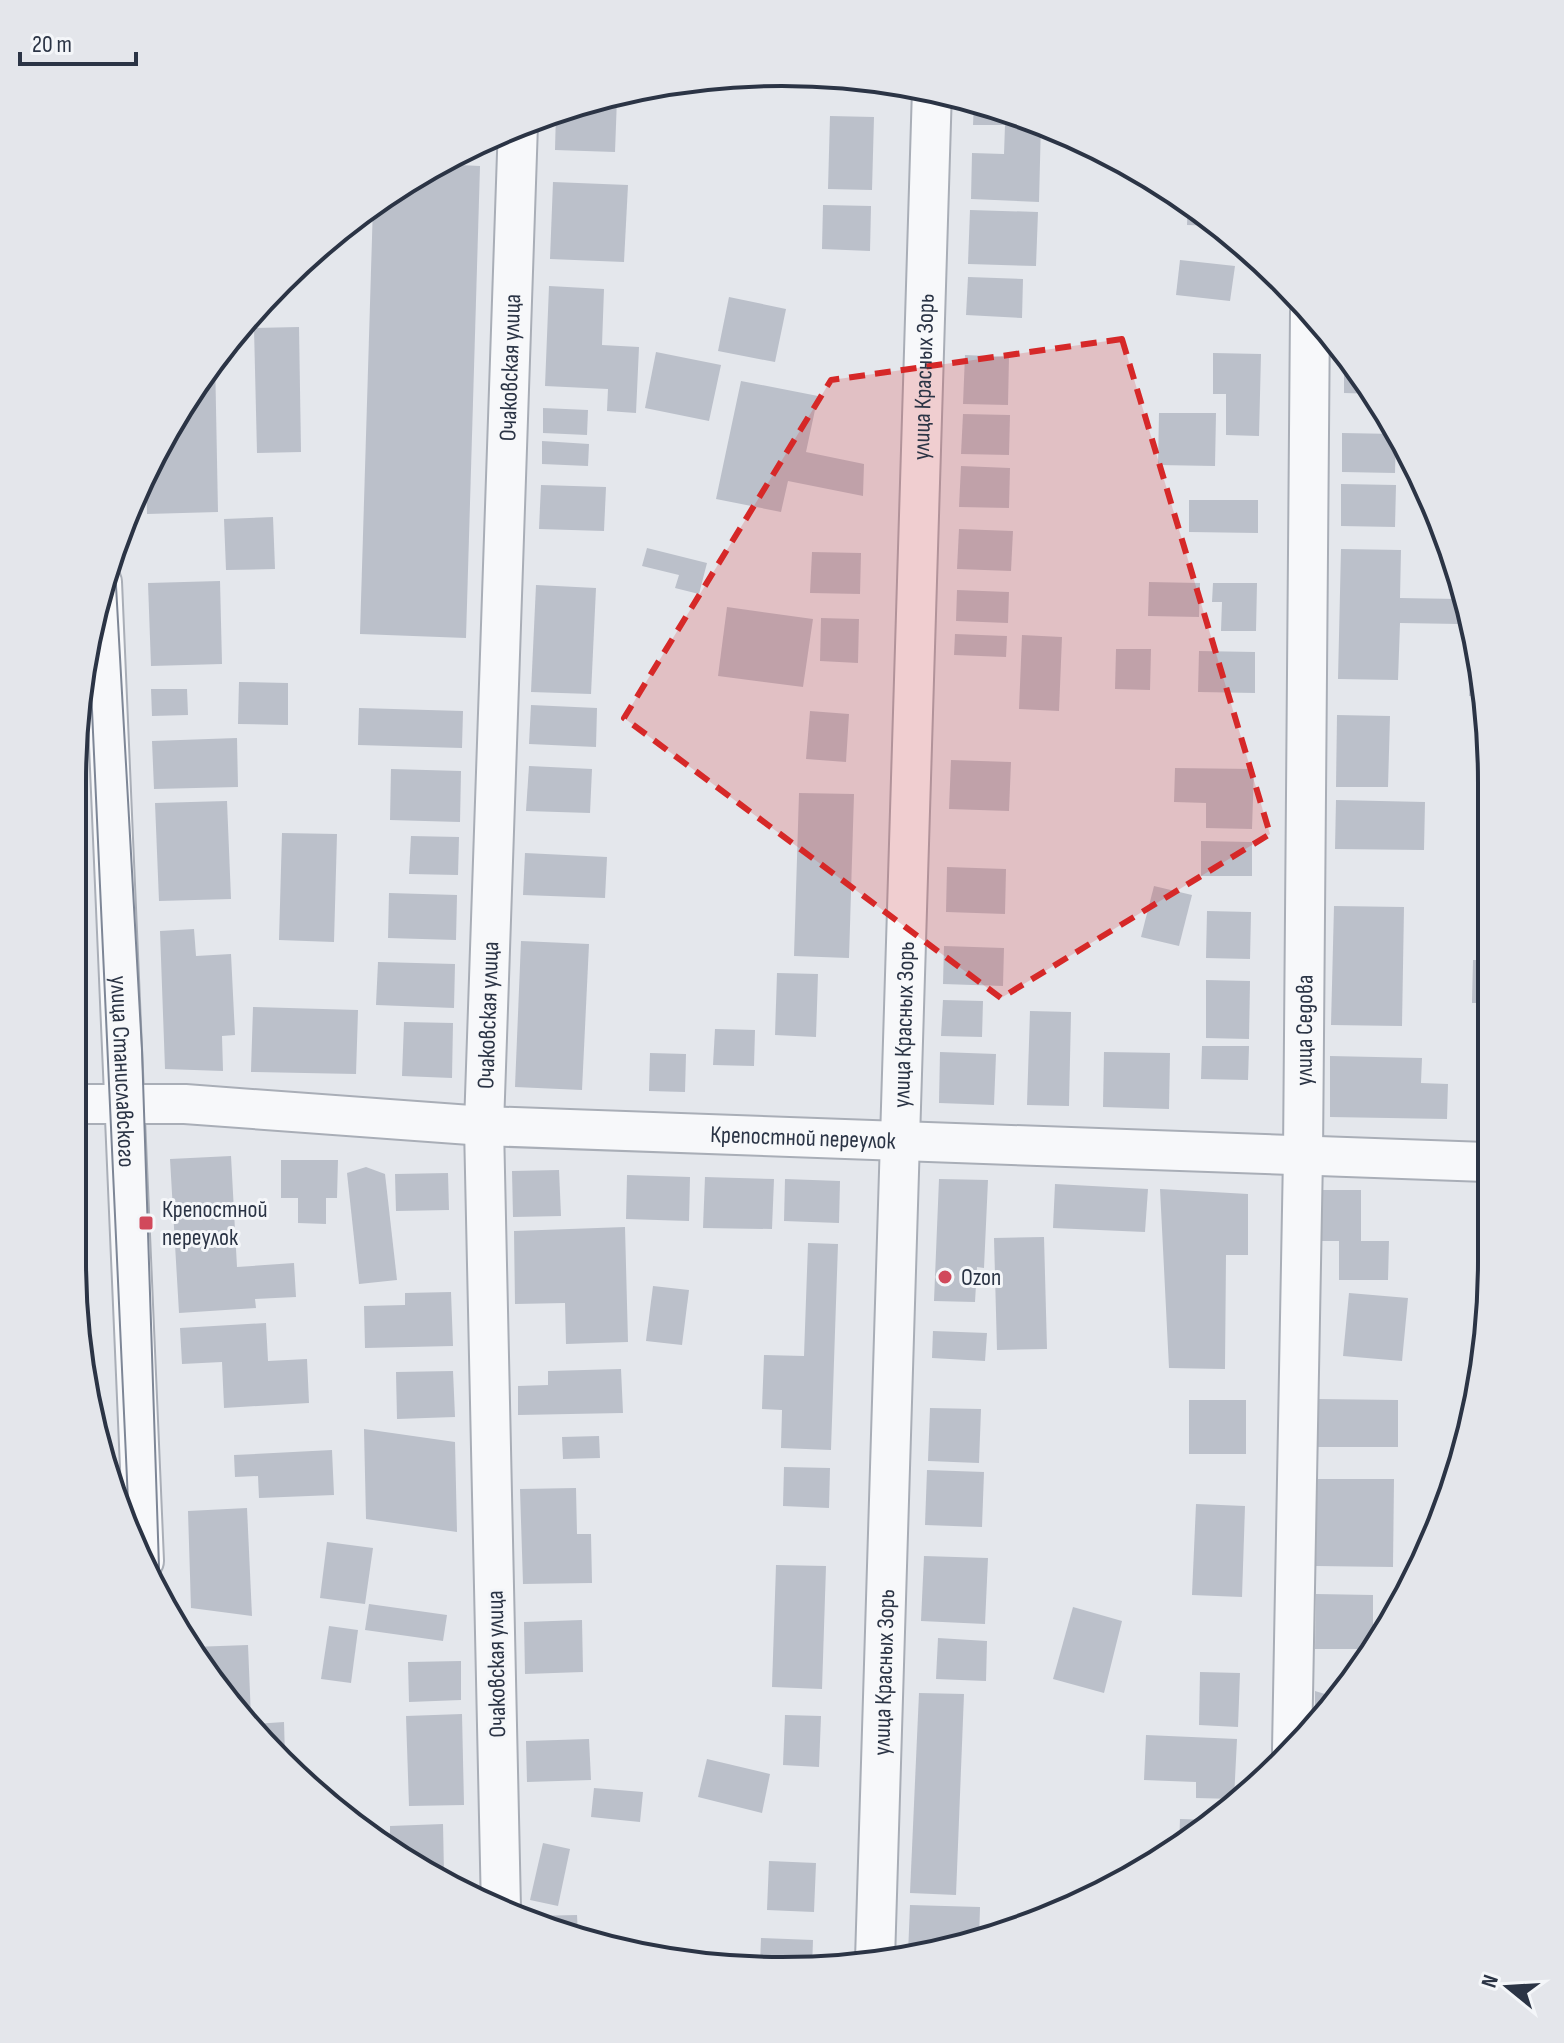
<svg xmlns="http://www.w3.org/2000/svg" width="1564" height="2043" viewBox="0 0 1564 2043" font-family="'Sofia Sans Condensed',sans-serif">
  <style>
    .building { fill: #bbc0ca }
    .lines { fill: none; stroke-linecap: round; stroke-linejoin: round }
    .minor-casing { stroke: #a9aeb7; stroke-width: 42 }
    .minor { stroke: #f7f8fa; stroke-width: 38 }
    .tram { stroke: #7d8696; stroke-width: 2 }
    .marked { fill: #d62828; fill-opacity: 0.2; stroke: #d62828; stroke-width: 6; stroke-dasharray: 16 10; stroke-linejoin: round }
    .poi-dot { fill: #d1495b; stroke: #f4f6f9; stroke-width: 3 }
    .labels { text-anchor: middle; stroke-width: 6; stroke-linejoin: round; paint-order: stroke }
    .street-label { font-size: 24px; fill: #2b3445; stroke: #f4f6f9 }
    .poi-label { font-size: 24px; fill: #2b3445; stroke: #f4f6f9; text-anchor: start }
    .rim { fill: none; stroke: #2b3445; stroke-width: 4 }
  </style>
  <rect width="100%" height="100%" fill="#e4e7ec"/>
  <g class="building">
    <polygon points="605,97 617,98 615,152 555,150 556,112"/>
    <polygon points="974,102 1041,122 1039,202 971,199 972,153 1004,154 1005,125 973,125"/>
    <polygon points="830,116 874,117 872,190 828,189"/>
    <polygon points="439,164 480,166 466,638 360,634 373,205 387,192"/>
    <polygon points="553,182 628,185 624,262 550,259"/>
    <polygon points="1188,202 1203,213 1218,226 1187,225"/>
    <polygon points="823,205 871,206 870,251 822,249"/>
    <polygon points="970,210 1038,212 1036,266 968,264"/>
    <polygon points="1180,260 1235,266 1230,301 1176,295"/>
    <polygon points="968,277 1023,279 1022,318 966,315"/>
    <polygon points="549,286 604,289 602,345 639,347 636,413 607,411 608,389 545,386"/>
    <polygon points="729,297 786,309 775,362 718,351"/>
    <polygon points="299,327 301,452 257,453 254,328"/>
    <polygon points="656,352 721,365 709,421 645,408"/>
    <polygon points="1213,353 1261,354 1259,436 1226,435 1226,394 1213,394"/>
    <polygon points="1344,353 1372,387 1376,394 1344,393"/>
    <polygon points="965,355 1009,357 1008,405 963,404"/>
    <polygon points="215,356 218,512 147,514 146,467"/>
    <polygon points="741,381 818,396 806,452 864,464 863,496 788,481 781,512 716,499"/>
    <polygon points="543,408 588,410 587,435 543,433"/>
    <polygon points="1159,413 1216,413 1215,466 1158,465"/>
    <polygon points="963,414 1010,415 1009,455 961,454"/>
    <polygon points="1342,433 1396,434 1395,473 1342,472"/>
    <polygon points="542,441 589,444 588,466 542,464"/>
    <polygon points="961,466 1010,468 1009,508 959,507"/>
    <polygon points="1341,484 1396,485 1395,527 1341,526"/>
    <polygon points="541,485 606,487 604,531 539,529"/>
    <polygon points="1189,500 1258,500 1258,533 1189,532"/>
    <polygon points="273,517 275,569 226,570 224,519"/>
    <polygon points="959,529 1013,531 1011,571 957,569"/>
    <polygon points="647,548 707,563 699,594 675,588 679,575 642,566"/>
    <polygon points="1341,549 1401,550 1400,598 1459,599 1459,624 1400,623 1398,680 1338,679"/>
    <polygon points="812,552 861,553 860,594 810,593"/>
    <polygon points="220,581 222,664 151,666 148,583"/>
    <polygon points="1149,582 1200,583 1199,617 1148,616"/>
    <polygon points="1213,583 1257,583 1256,631 1221,631 1222,602 1212,602"/>
    <polygon points="536,585 596,588 591,694 531,692"/>
    <polygon points="957,590 1009,592 1008,623 956,621"/>
    <polygon points="727,607 813,619 803,687 718,676"/>
    <polygon points="821,618 859,619 858,663 820,661"/>
    <polygon points="955,634 1007,636 1006,657 954,655"/>
    <polygon points="1470,634 1486,690 1486,697 1469,696"/>
    <polygon points="1022,635 1062,637 1059,711 1019,709"/>
    <polygon points="1116,649 1151,649 1150,690 1115,689"/>
    <polygon points="1199,651 1255,652 1255,693 1198,692"/>
    <polygon points="239,682 288,683 288,725 238,724"/>
    <polygon points="151,689 187,689 188,715 152,716"/>
    <polygon points="531,705 597,708 596,747 529,744"/>
    <polygon points="359,708 463,711 462,748 358,745"/>
    <polygon points="810,711 849,714 846,762 806,759"/>
    <polygon points="1337,715 1390,716 1388,787 1336,787"/>
    <polygon points="237,738 238,787 154,789 152,741"/>
    <polygon points="951,760 1011,762 1009,811 949,809"/>
    <polygon points="529,766 592,769 590,813 526,811"/>
    <polygon points="1175,768 1254,769 1252,829 1206,828 1206,803 1174,802"/>
    <polygon points="391,769 461,771 460,822 390,820"/>
    <polygon points="799,793 854,794 849,958 794,956"/>
    <polygon points="1336,800 1425,802 1424,850 1335,849"/>
    <polygon points="227,801 231,899 159,901 155,803"/>
    <polygon points="282,833 337,834 334,942 279,940"/>
    <polygon points="411,836 459,837 458,875 409,874"/>
    <polygon points="1201,841 1252,842 1252,876 1201,876"/>
    <polygon points="525,853 607,857 605,898 523,895"/>
    <polygon points="947,867 1006,869 1005,914 946,912"/>
    <polygon points="1154,886 1192,895 1179,946 1141,937"/>
    <polygon points="389,893 457,895 456,940 388,938"/>
    <polygon points="1334,906 1404,907 1402,1026 1331,1025"/>
    <polygon points="1207,911 1251,912 1250,959 1206,958"/>
    <polygon points="194,929 196,956 231,954 235,1035 222,1036 223,1071 165,1069 160,931"/>
    <polygon points="521,941 589,944 582,1090 515,1087"/>
    <polygon points="944,946 1004,948 1003,986 943,984"/>
    <polygon points="1473,960 1486,960 1486,1003 1472,1003"/>
    <polygon points="378,962 455,964 454,1008 376,1005"/>
    <polygon points="777,973 818,974 816,1037 775,1035"/>
    <polygon points="1206,980 1250,981 1249,1039 1206,1038"/>
    <polygon points="943,1000 983,1001 982,1037 941,1036"/>
    <polygon points="253,1007 358,1010 356,1074 251,1072"/>
    <polygon points="1030,1011 1071,1012 1069,1106 1027,1105"/>
    <polygon points="404,1022 453,1023 452,1078 402,1076"/>
    <polygon points="715,1029 755,1030 754,1066 713,1065"/>
    <polygon points="1202,1046 1249,1046 1248,1080 1201,1079"/>
    <polygon points="940,1052 996,1054 994,1105 939,1103"/>
    <polygon points="1104,1052 1170,1053 1169,1109 1103,1107"/>
    <polygon points="650,1053 686,1054 685,1092 649,1091"/>
    <polygon points="1330,1056 1422,1058 1421,1083 1448,1084 1447,1119 1330,1117"/>
    <polygon points="231,1156 237,1267 294,1263 296,1297 255,1299 256,1308 179,1313 170,1159"/>
    <polygon points="281,1160 338,1160 337,1198 326,1198 326,1224 298,1223 298,1198 281,1198"/>
    <polygon points="366,1167 385,1174 397,1280 359,1284 347,1173"/>
    <polygon points="559,1170 561,1216 513,1217 512,1171"/>
    <polygon points="448,1173 449,1210 396,1211 395,1174"/>
    <polygon points="627,1175 690,1177 689,1221 626,1219"/>
    <polygon points="705,1177 774,1179 772,1229 703,1228"/>
    <polygon points="785,1179 840,1181 839,1223 784,1221"/>
    <polygon points="939,1179 988,1180 984,1268 977,1267 975,1302 934,1301"/>
    <polygon points="1055,1184 1148,1189 1145,1232 1053,1228"/>
    <polygon points="1160,1189 1248,1194 1248,1255 1226,1255 1225,1369 1169,1368"/>
    <polygon points="1319,1190 1361,1190 1361,1241 1389,1241 1388,1280 1339,1280 1339,1241 1319,1241"/>
    <polygon points="625,1227 628,1342 566,1344 565,1303 515,1304 514,1231"/>
    <polygon points="1044,1237 1047,1349 997,1350 994,1238"/>
    <polygon points="808,1243 838,1244 831,1450 781,1448 782,1410 762,1409 764,1355 804,1356"/>
    <polygon points="653,1286 689,1290 682,1345 646,1341"/>
    <polygon points="451,1292 453,1346 365,1348 364,1306 405,1305 405,1293"/>
    <polygon points="1349,1293 1408,1298 1402,1361 1343,1356"/>
    <polygon points="266,1323 268,1361 307,1359 309,1403 224,1408 222,1362 182,1364 180,1328"/>
    <polygon points="933,1331 987,1333 985,1361 932,1358"/>
    <polygon points="621,1369 623,1413 518,1415 518,1386 548,1385 548,1371"/>
    <polygon points="453,1371 455,1417 397,1419 396,1372"/>
    <polygon points="1317,1399 1398,1400 1398,1447 1317,1447"/>
    <rect x="1189" y="1400" width="57" height="54"/>
    <polygon points="930,1408 981,1409 979,1463 928,1461"/>
    <polygon points="364,1429 455,1442 457,1532 366,1519"/>
    <polygon points="599,1436 600,1458 563,1459 562,1437"/>
    <polygon points="332,1450 334,1495 259,1498 258,1476 235,1477 234,1455"/>
    <polygon points="784,1467 830,1468 829,1508 783,1506"/>
    <polygon points="927,1470 984,1472 982,1527 925,1525"/>
    <polygon points="1317,1479 1394,1479 1393,1567 1316,1566"/>
    <polygon points="576,1488 577,1534 591,1534 592,1583 523,1584 520,1489"/>
    <polygon points="1196,1504 1245,1506 1242,1597 1192,1595"/>
    <polygon points="247,1508 252,1616 191,1608 188,1511"/>
    <polygon points="327,1542 373,1548 365,1604 320,1598"/>
    <polygon points="924,1556 988,1558 985,1624 921,1621"/>
    <polygon points="776,1565 826,1566 822,1689 772,1687"/>
    <polygon points="1316,1594 1373,1595 1373,1649 1315,1649"/>
    <polygon points="369,1604 447,1615 443,1641 365,1630"/>
    <polygon points="1073,1607 1122,1621 1104,1693 1053,1679"/>
    <polygon points="582,1620 583,1672 525,1674 524,1622"/>
    <polygon points="329,1626 358,1630 351,1683 321,1679"/>
    <polygon points="938,1638 987,1641 986,1681 936,1679"/>
    <polygon points="248,1645 251,1718 193,1647"/>
    <polygon points="461,1661 461,1700 409,1702 408,1662"/>
    <polygon points="1200,1672 1240,1673 1238,1727 1199,1725"/>
    <polygon points="1315,1691 1338,1698 1315,1730"/>
    <polygon points="919,1693 964,1694 956,1895 910,1893"/>
    <polygon points="462,1714 464,1805 409,1806 406,1716"/>
    <polygon points="785,1715 821,1716 819,1767 783,1765"/>
    <polygon points="284,1722 285,1757 283,1757 255,1724"/>
    <polygon points="1146,1735 1237,1739 1234,1799 1196,1798 1196,1782 1144,1780"/>
    <polygon points="589,1739 591,1780 527,1782 526,1741"/>
    <polygon points="707,1759 770,1774 762,1813 698,1797"/>
    <polygon points="594,1788 643,1792 640,1822 591,1817"/>
    <polygon points="1180,1819 1212,1820 1179,1849"/>
    <polygon points="443,1824 444,1873 431,1873 390,1846 390,1826"/>
    <polygon points="543,1843 570,1849 558,1906 530,1900"/>
    <polygon points="769,1861 816,1863 814,1912 767,1910"/>
    <polygon points="910,1905 980,1907 979,1939 908,1954"/>
    <polygon points="577,1915 578,1935 531,1919 531,1916"/>
    <polygon points="761,1938 813,1940 812,1968 760,1965"/>
    <polygon points="667,1950 667,1959 626,1951"/>
  </g>
  <g class="lines">
    <defs>
      <g id="minor">
        <path id="s1" d="M102,582L144,1561"/>
        <path id="s2" d="M72,1104H185L484,1126L1486,1162"/>
        <path id="s3" d="M1292,1750L1303,1156L1310,312"/>
        <path id="s4" d="M501,1909L484,1126L518,124"/>
        <path id="s5" d="M875,1960L932,89"/>
      </g>
    </defs>
    <use href="#minor" class="minor-casing"/>
    <use href="#minor" class="minor"/>
    <g class="tram">
      <polyline points="114,550 142,1050 160,1598"/>
      <polyline points="89,644 129,1523"/>
    </g>
  </g>
  <path class="marked" d="M1122,339L1270,834L1001,998L624,718L831,380Z"/>
  <g class="poi-dot">
    <rect x="138" y="1215" width="16" height="16" rx="4"/>
    <circle cx="945" cy="1277" r="8"/>
  </g>
  <g class="labels">
    <g class="street-label">
      <text dy="8" stroke="none"><textPath href="#s4" startOffset="1542">Очаковская улица</textPath></text>
      <text dy="8" stroke="none"><textPath href="#s5" startOffset="1584">улица Красных Зорь</textPath></text>
      <text dy="8" stroke="none"><textPath href="#s4" startOffset="894">Очаковская улица</textPath></text>
      <text dy="8" stroke="none"><textPath href="#s5" startOffset="936">улица Красных Зорь</textPath></text>
      <text dy="8" stroke="none"><textPath href="#s3" startOffset="720">улица Седова</textPath></text>
      <text dy="8" stroke="none"><textPath href="#s1" startOffset="490">улица Станиславского</textPath></text>
      <text dy="8" stroke="none"><textPath href="#s2" startOffset="732">Крепостной переулок</textPath></text>
      <text transform="translate(496 1664) rotate(-91)" y="8">Очаковская улица</text>
      <text dy="8" stroke="none"><textPath href="#s5" startOffset="288">улица Красных Зорь</textPath></text>
    </g>
    <g class="poi-label">
      <text x="162" y="1217">Крепостной<tspan x="162" dy="28">переулок</tspan></text>
      <text x="961" y="1285">Ozon</text>
    </g>
  </g>
  <path d="M0 0H1564V2043H0ZM782 86H782A696 696 0 0 1 1478 782V1261A696 696 0 0 1 782 1957H782A696 696 0 0 1 86 1261V782A696 696 0 0 1 782 86Z" fill="#e4e6eb" fill-rule="evenodd"/>
  <path class="rim" d="M782 86H782A696 696 0 0 1 1478 782V1261A696 696 0 0 1 782 1957H782A696 696 0 0 1 86 1261V782A696 696 0 0 1 782 86Z"/>
  <g transform="translate(1508 1987) rotate(288)" stroke="#f4f6f9" stroke-width="6" paint-order="stroke">
  <path d="M0-6L14 30L0 20L-14 30Z" fill="#2b3445"/>
  <text y="-12" font-size="22" font-weight="bold" text-anchor="middle" fill="#2b3445">N</text>
  </g>
  <path d="M20 52v12h116v-12" fill="none" stroke="#2b3445" stroke-width="4"/>
  <text x="32" y="52" font-size="24" fill="#2b3445" stroke="#f4f6f9" stroke-width="6" paint-order="stroke">20 m</text>
</svg>
